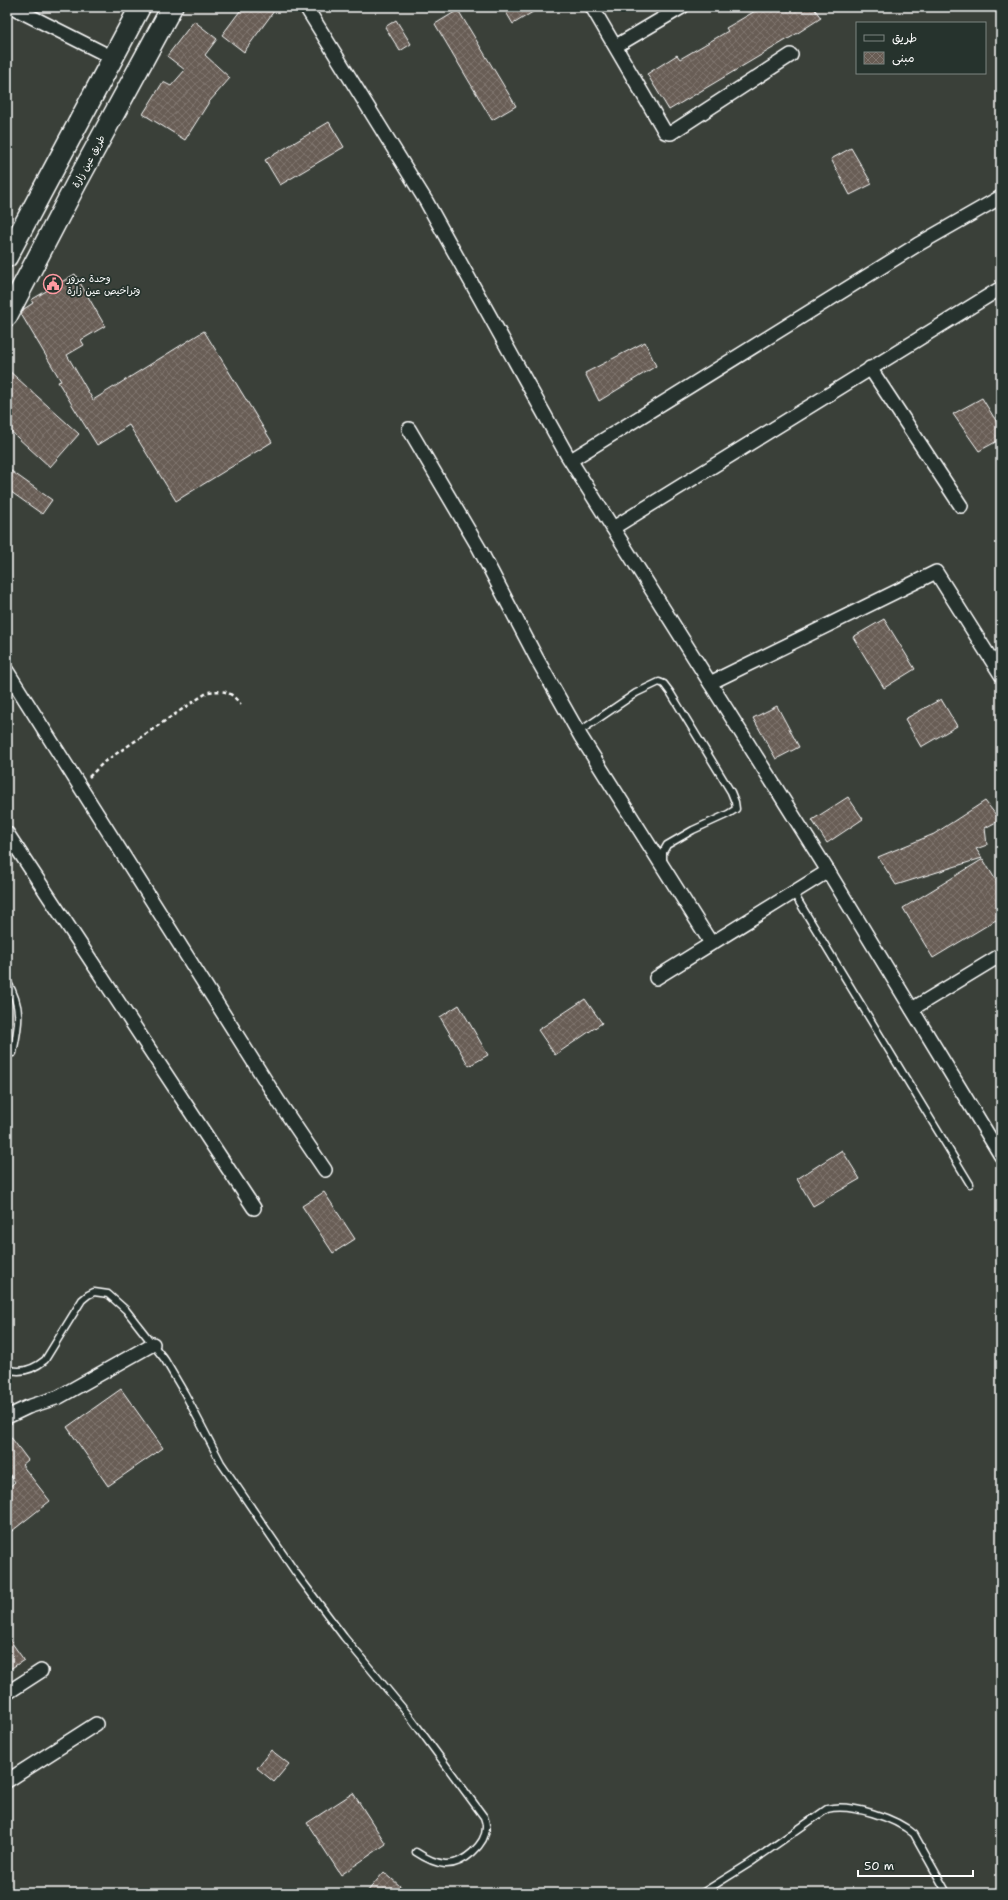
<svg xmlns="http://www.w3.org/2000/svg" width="1008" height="1900" viewBox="0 0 1008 1900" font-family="'Shantell Sans','Playpen Sans Arabic',sans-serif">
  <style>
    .building { fill: url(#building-cross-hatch); stroke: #fff }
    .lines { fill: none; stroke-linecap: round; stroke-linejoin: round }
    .lane-casing { stroke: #fff; stroke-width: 9 }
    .street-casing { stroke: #fff; stroke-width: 16 }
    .primary-casing { stroke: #fff; stroke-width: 23 }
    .path { stroke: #fff; stroke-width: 2.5; stroke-dasharray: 4 3; stroke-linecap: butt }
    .lane { stroke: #26332d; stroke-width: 6 }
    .street { stroke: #26332d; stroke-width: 13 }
    .primary { stroke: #26332d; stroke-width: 20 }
    .labels { text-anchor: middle; stroke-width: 3.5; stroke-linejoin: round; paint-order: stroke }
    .street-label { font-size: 10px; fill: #fff; stroke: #26332d }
    .poi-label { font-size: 10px; fill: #fff; stroke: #26332d; text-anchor: start }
  </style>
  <defs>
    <pattern id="building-cross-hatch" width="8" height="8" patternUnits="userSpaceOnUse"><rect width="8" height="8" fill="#685d54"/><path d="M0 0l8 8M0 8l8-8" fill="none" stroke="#7f756e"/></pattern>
  </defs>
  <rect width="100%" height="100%" fill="#3a4039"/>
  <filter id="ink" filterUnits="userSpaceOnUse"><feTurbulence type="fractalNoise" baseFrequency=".025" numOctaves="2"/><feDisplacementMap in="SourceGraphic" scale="8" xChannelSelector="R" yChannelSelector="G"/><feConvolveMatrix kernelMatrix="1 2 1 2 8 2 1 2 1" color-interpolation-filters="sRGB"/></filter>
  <g filter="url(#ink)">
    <g class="building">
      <polygon points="243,7 277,7 244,52 222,35"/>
      <polygon points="503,7 541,7 513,24"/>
      <polygon points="762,7 813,7 821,18 793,36 669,110 647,74 677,55 680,59 728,31 726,28"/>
      <polygon points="458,10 516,106 492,120 435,24"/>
      <polygon points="396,20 411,44 400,51 385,27"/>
      <polygon points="194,21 217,39 205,55 230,78 209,102 185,140 143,114 163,82 171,86 185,70 167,56"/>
      <polygon points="329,122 344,147 280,185 265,160"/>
      <polygon points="851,148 872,184 850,195 831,159"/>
      <polygon points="75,274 105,326 81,340 84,345 67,355 93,400 204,331 272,442 176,501 129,425 97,445 58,382 61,381 21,314 24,309 33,303 31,300"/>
      <polygon points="645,342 656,366 599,401 585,373"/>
      <polygon points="7,369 79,434 50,467 7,428"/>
      <polygon points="982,398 1001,429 1001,439 979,451 953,414"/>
      <polygon points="7,468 52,500 42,514 7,489"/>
      <polygon points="884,619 915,669 884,688 853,637"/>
      <polygon points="941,699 957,726 921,747 905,719"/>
      <polygon points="777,706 799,747 776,759 753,718"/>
      <polygon points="848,797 863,819 827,843 812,820"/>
      <polygon points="985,801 1000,820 985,828 987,845 976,849 982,858 896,885 878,857 934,834"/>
      <polygon points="983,859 1001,889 1001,917 933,958 903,908"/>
      <polygon points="585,999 602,1023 555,1055 538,1030"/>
      <polygon points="459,1005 488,1055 469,1066 440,1017"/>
      <polygon points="842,1150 860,1179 813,1206 797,1179"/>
      <polygon points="324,1192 355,1239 333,1253 302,1206"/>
      <polygon points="121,1389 163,1448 108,1486 67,1427"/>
      <polygon points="7,1432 28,1460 22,1465 50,1501 12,1531 7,1524 7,1489 15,1482 7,1471"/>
      <polygon points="7,1636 24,1660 7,1671"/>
      <polygon points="271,1750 289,1764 274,1782 257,1768"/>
      <polygon points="353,1793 386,1844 341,1875 307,1823"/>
      <polygon points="384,1872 408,1893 366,1893"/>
    </g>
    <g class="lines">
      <defs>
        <g id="lane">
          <polyline points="578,731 586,727 636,693 659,682 664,684 670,692 731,792 735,802 736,809 728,814 693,830 667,845 663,852 663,863"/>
          <polyline points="793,892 970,1184"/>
          <path d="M7,981C23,1008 19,1024 13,1053"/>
          <path d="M7,1369C21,1374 34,1369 45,1360L82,1300L88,1295L94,1292L108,1294L126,1310L165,1360L185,1394L221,1463L296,1573L344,1637L411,1718L484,1817C485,1820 486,1823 486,1826C487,1844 463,1865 445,1864C435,1863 425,1858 416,1852"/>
          <path d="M702,1893L750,1863L827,1809C851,1803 896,1818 914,1834L947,1893"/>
        </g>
        <g id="street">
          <polyline points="12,7 113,58"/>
          <polyline points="306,7 426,201 567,455 828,871 1001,1156"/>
          <polyline points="592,7 661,125 665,132 671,133 791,55"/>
          <polyline points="616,46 682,7"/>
          <polyline points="870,368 961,506"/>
          <polyline points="409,429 479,548 537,659 581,737 711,943"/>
          <polyline points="571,460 917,245 1001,197"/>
          <polyline points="613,528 1001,288"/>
          <polyline points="7,671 279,1102 325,1170"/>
          <polyline points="710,683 936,572 1001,675"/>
          <polyline points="7,833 254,1208"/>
          <polyline points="656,978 828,871"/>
          <polyline points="912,1009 1001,955"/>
          <polyline points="7,1417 28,1407 59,1397 153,1344"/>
          <polyline points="7,1693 41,1671"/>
          <polyline points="7,1781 96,1724"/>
        </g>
        <g id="primary">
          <polyline points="7,257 140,7"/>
          <polyline points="7,316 76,184 172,7"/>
        </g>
      </defs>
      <use href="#lane" class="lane-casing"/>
      <use href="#street" class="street-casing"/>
      <use href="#primary" class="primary-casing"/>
      <path class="path" d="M89,777L104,762L208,692C226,690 230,691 241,705"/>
      <use href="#lane" class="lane"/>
      <use href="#street" class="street"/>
      <use href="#primary" class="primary"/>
    </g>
  </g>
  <defs>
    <symbol id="civic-ring" viewBox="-11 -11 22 22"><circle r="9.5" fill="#26332d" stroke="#ff9aa2" stroke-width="1.5"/><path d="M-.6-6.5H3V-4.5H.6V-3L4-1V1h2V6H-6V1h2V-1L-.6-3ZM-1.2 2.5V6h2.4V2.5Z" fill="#ff9aa2"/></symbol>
  </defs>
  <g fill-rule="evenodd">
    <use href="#civic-ring" x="42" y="273" width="22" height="22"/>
  </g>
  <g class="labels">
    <g class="street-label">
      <text transform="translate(88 161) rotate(-62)" y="4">طريق عين زارة</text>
    </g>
    <g class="poi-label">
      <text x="67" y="282">وحدة مرور<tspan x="67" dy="12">وتراخيص عين زارة</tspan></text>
    </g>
  </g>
  <rect width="1008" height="1900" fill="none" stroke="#26332d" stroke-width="24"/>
  <rect x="12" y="12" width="984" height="1876" fill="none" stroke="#fff" stroke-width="1.5" filter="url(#ink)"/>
  <rect x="856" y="22" width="130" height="52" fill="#26332d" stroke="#7d8581"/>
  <rect x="864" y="35" width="20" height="6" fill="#26332d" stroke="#7d8581"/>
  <text x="892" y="42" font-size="12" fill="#ffffff">طريق</text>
  <rect x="864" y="52" width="20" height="12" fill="url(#building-cross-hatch)" stroke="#7d8581"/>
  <text x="892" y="62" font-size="12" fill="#ffffff">مبنى</text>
  <path d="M858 1870v6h115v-6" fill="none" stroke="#ffffff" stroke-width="2"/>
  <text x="864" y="1870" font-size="12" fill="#ffffff" stroke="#26332d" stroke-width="3" paint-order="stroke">50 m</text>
</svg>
